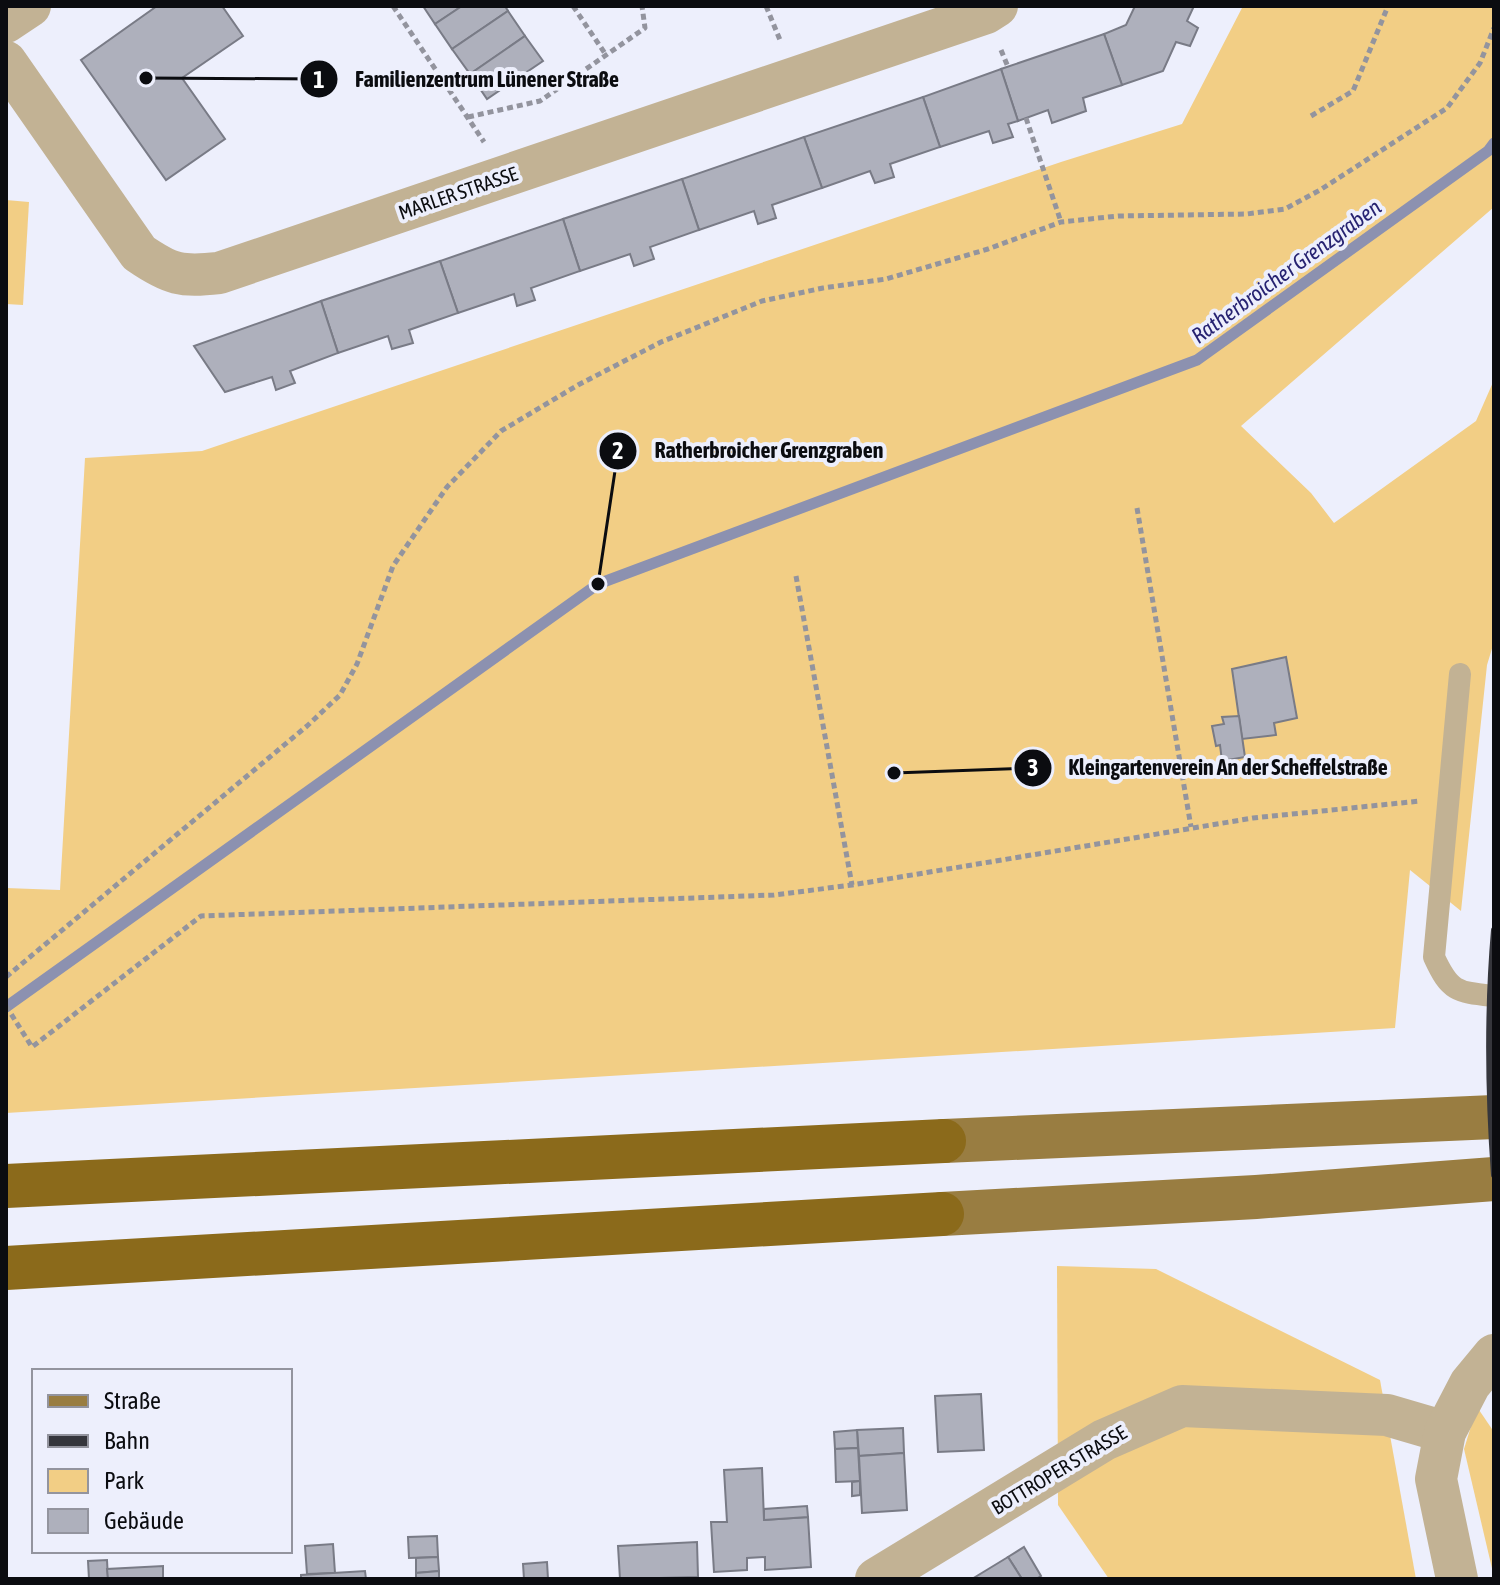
<svg xmlns="http://www.w3.org/2000/svg" width="1500" height="1585" viewBox="0 0 1500 1585" font-family="'Asap Condensed',sans-serif">
  <style>
    .green { fill: #f2ce85 }
    .lines { fill: none; stroke-linecap: round; stroke-linejoin: round }
    .stream { stroke: #8c91b0; stroke-width: 11 }
    .building { fill: #aeb0bc; stroke: #797b86; stroke-width: 2 }
    .path { stroke: #93949e; stroke-width: 5; stroke-dasharray: 6 4; stroke-linecap: butt }
    .service { stroke: #c2b294; stroke-width: 22 }
    .minor { stroke: #c2b294; stroke-width: 42 }
    .primary { stroke: #997d41; stroke-width: 44 }
    .motorway { stroke: #8b6a1b; stroke-width: 44 }
    .rail { stroke: #35363c; stroke-width: 6 }
    .labels { text-anchor: middle; stroke-width: 8; stroke-linejoin: round; paint-order: stroke }
    .street-label { font-size: 20px; fill: #0b0c10; stroke: #edeffc }
    .water-label { font-size: 22px; font-style: italic; fill: #262271; stroke: #edeffc }
    .leader { fill: none; stroke: #0b0c10; stroke-width: 3 }
    .callout-dot { fill: #0b0c10; stroke: #edeffc; stroke-width: 3 }
    .mark-label { font-size: 24px; text-anchor: middle; font-weight: bold; fill: #fff }
    .callout-label { font-size: 22px; text-anchor: middle; font-weight: bold; fill: #0b0c10; stroke: #edeffc; stroke-width: 8; stroke-linejoin: round; paint-order: stroke }
  </style>
  <rect width="100%" height="100%" fill="#edeffc"/>
  <g class="green">
    <polygon points="1243,6 1494,6 1494,207 1241,426 1311,493 1334,523 1476,421 1494,380 1494,642 1487,665 1461,911 1410,870 1395,1028 6,1113 6,888 60,890 85,458 202,451 1061,162 1182,124"/>
    <polygon points="6,200 29,202 23,305 6,304"/>
    <polygon points="1057,1266 1156,1269 1380,1380 1416,1579 1109,1579 1058,1505"/>
    <polygon points="1477,1407 1494,1432 1494,1577 1464,1449"/>
  </g>
  <g class="lines">
    <polyline class="stream" points="6,1007 598,584 1197,360 1488,151 1494,143"/>
  </g>
  <g class="building">
    <polygon points="157,6 222,6 243,36 182,78 225,139 166,180 81,60"/>
    <polygon points="423,6 462,6 435,24"/>
    <polygon points="462,6 505,6 508,11 452,49 435,24"/>
    <polygon points="1135,6 1194,6 1187,21 1198,28 1190,46 1176,42 1163,71 1122,85 1104,34 1126,25"/>
    <polygon points="508,11 525,36 470,74 452,49"/>
    <polygon points="1104,34 1122,85 1083,98 1086,111 1052,123 1048,110 1018,121 1001,69"/>
    <polygon points="525,36 543,61 487,99 470,74"/>
    <polygon points="1001,69 1018,121 1008,124 1013,137 993,143 989,131 940,147 923,97"/>
    <polygon points="923,97 940,147 890,164 894,177 875,183 870,171 822,188 804,137"/>
    <polygon points="804,137 822,188 772,205 776,218 758,224 754,211 699,230 682,179"/>
    <polygon points="682,179 699,230 650,247 654,259 634,266 630,254 580,271 563,219"/>
    <polygon points="563,219 580,271 531,288 535,300 517,306 514,294 458,313 440,261"/>
    <polygon points="440,261 458,313 409,330 413,343 392,349 388,336 338,353 321,301"/>
    <polygon points="321,301 338,353 290,371 295,383 276,390 272,377 225,392 194,346"/>
    <polygon points="1286,657 1297,718 1274,723 1276,735 1242,739 1232,669"/>
    <polygon points="1239,716 1245,757 1222,761 1220,745 1216,746 1212,726 1224,724 1222,717"/>
    <polygon points="981,1394 984,1450 938,1452 935,1396"/>
    <polygon points="903,1428 904,1453 859,1456 857,1430"/>
    <polygon points="857,1430 858,1448 835,1449 834,1432"/>
    <polygon points="858,1448 860,1481 836,1482 835,1449"/>
    <polygon points="904,1453 907,1510 862,1513 859,1456"/>
    <polygon points="762,1468 764,1520 808,1517 811,1567 765,1570 765,1557 747,1558 747,1570 714,1572 711,1522 727,1522 724,1470"/>
    <polygon points="860,1481 860,1495 852,1496 852,1482"/>
    <polygon points="807,1506 808,1517 764,1520 764,1509"/>
    <polygon points="437,1536 438,1557 409,1558 408,1537"/>
    <polygon points="697,1542 698,1577 620,1579 618,1546"/>
    <polygon points="333,1544 335,1573 307,1574 305,1546"/>
    <polygon points="1024,1547 1041,1576 1036,1579 1022,1579 1008,1557"/>
    <polygon points="438,1557 439,1571 416,1573 416,1558"/>
    <polygon points="1008,1557 1022,1579 972,1579"/>
    <polygon points="107,1560 108,1579 89,1579 88,1561"/>
    <polygon points="547,1562 548,1579 524,1579 523,1564"/>
    <polygon points="163,1566 163,1579 108,1579 107,1569"/>
    <polygon points="365,1571 366,1579 301,1579 301,1575"/>
    <polygon points="439,1571 439,1579 416,1579 416,1573"/>
  </g>
  <g class="lines">
    <g class="path">
      <polyline points="393,6 484,142"/>
      <polyline points="573,6 606,55"/>
      <polyline points="766,6 780,40"/>
      <polyline points="1001,50 1008,67"/>
      <polyline points="1311,116 1353,91 1388,6"/>
      <polyline points="468,117 540,101 645,28 642,6"/>
      <polyline points="1026,118 1061,222"/>
      <polyline points="1137,508 1191,827"/>
      <polyline points="796,576 852,885"/>
      <polyline points="6,977 307,726 340,695 357,664 393,566 447,487 501,431 578,385 661,342 762,301 823,288 886,279 988,249 1061,222 1118,216 1247,214 1285,209 1320,190 1447,108 1480,63 1494,28"/>
      <polyline points="6,1006 32,1047 201,916 774,895 852,885 1253,818 1420,801"/>
    </g>
    <path class="service" d="M1460,674L1434,957C1450,992 1457,992 1494,996"/>
    <g class="minor">
      <polyline points="6,22 30,6"/>
      <path d="M6,62L139,253C171,275 181,277 219,273L986,13L997,6"/>
      <polyline points="876,1579 1104,1440 1182,1406 1387,1415 1445,1432"/>
      <polyline points="1457,1579 1436,1479 1445,1432 1470,1384 1494,1355"/>
    </g>
    <g class="primary">
      <polyline points="944,1141 1494,1117"/>
      <polyline points="942,1214 1256,1197 1494,1179"/>
    </g>
    <g class="motorway">
      <polyline points="6,1186 944,1141"/>
      <polyline points="6,1268 942,1214"/>
    </g>
    <path class="rail" d="M1494,930C1487,1011 1488,1093 1494,1175"/>
  </g>
  <g class="labels">
    <g class="street-label">
      <text transform="translate(458 193) rotate(-19)" y="7">MARLER STRASSE</text>
      <text transform="translate(1059 1470) rotate(-31)" y="7">BOTTROPER STRASSE</text>
    </g>
    <g class="water-label">
      <text transform="translate(1286 271) rotate(-36)" y="8">Ratherbroicher Grenzgraben</text>
    </g>
  </g>
  <path class="leader" d="M146 78L319 79M598 584L618 451M894 773L1033 768"/>
  <g class="callout-dot">
    <circle cx="146" cy="78" r="8"/>
    <circle cx="598" cy="584" r="8"/>
    <circle cx="894" cy="773" r="8"/>
    <circle cx="319" cy="79" r="20"/>
    <circle cx="618" cy="451" r="20"/>
    <circle cx="1033" cy="768" r="20"/>
  </g>
  <g class="mark-label">
    <text x="319" y="88">1</text>
    <text x="618" y="459">2</text>
    <text x="1033" y="776">3</text>
  </g>
  <g class="callout-label">
    <text x="487" y="87">Familienzentrum Lünener Straße</text>
    <text x="769" y="458">Ratherbroicher Grenzgraben</text>
    <text x="1228" y="775">Kleingartenverein An der Scheffelstraße</text>
  </g>
  <rect width="1500" height="1585" fill="none" stroke="#0b0c10" stroke-width="16"/>
  <rect x="32" y="1369" width="260" height="184" fill="#edeffc" stroke="#93949e" stroke-width="2"/>
  <rect x="48" y="1395" width="40" height="12" fill="#997d41" stroke="#93949e" stroke-width="2"/>
  <text x="104" y="1409" font-size="24" fill="#0b0c10">Straße</text>
  <rect x="48" y="1435" width="40" height="12" fill="#35363c" stroke="#93949e" stroke-width="2"/>
  <text x="104" y="1449" font-size="24" fill="#0b0c10">Bahn</text>
  <rect x="48" y="1469" width="40" height="24" fill="#f2ce85" stroke="#93949e" stroke-width="2"/>
  <text x="104" y="1489" font-size="24" fill="#0b0c10">Park</text>
  <rect x="48" y="1509" width="40" height="24" fill="#aeb0bc" stroke="#93949e" stroke-width="2"/>
  <text x="104" y="1529" font-size="24" fill="#0b0c10">Gebäude</text>
</svg>
